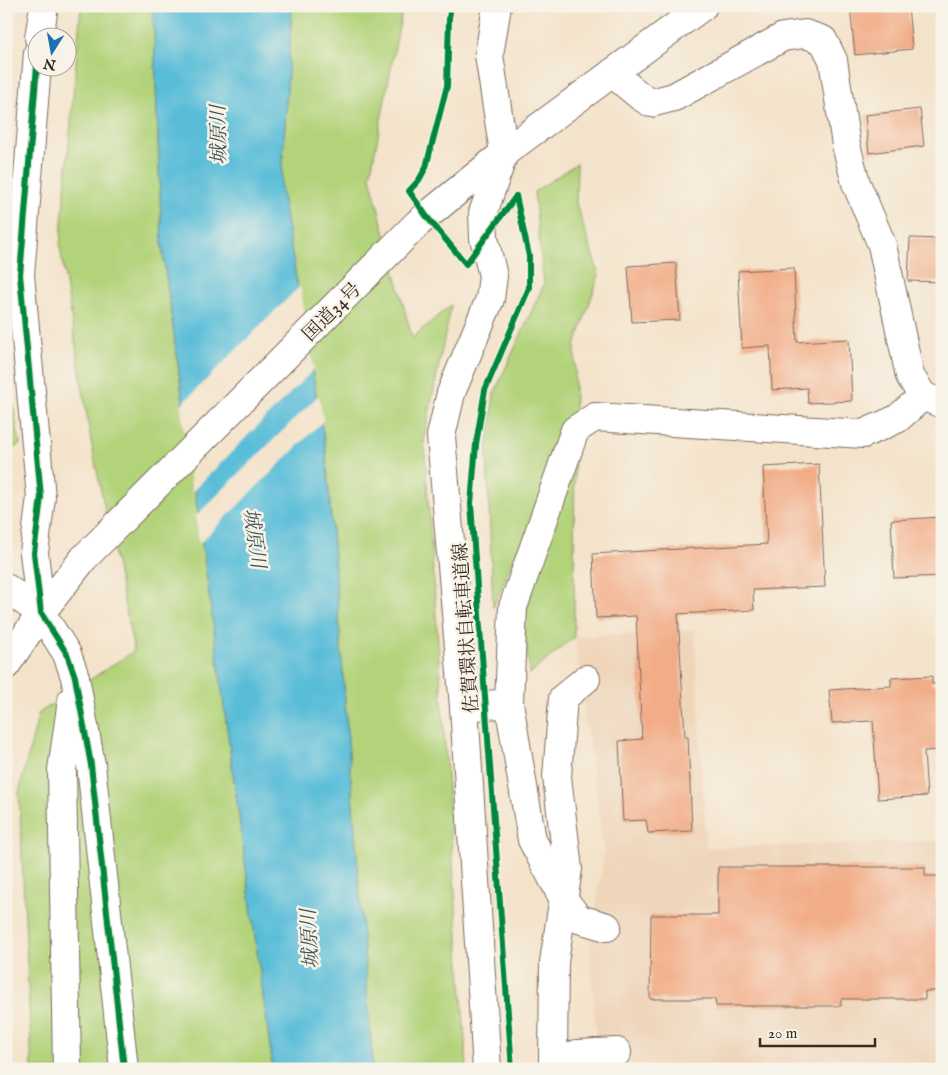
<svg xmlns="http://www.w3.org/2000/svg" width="948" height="1075" viewBox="0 0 948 1075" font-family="'IM FELL English','Noto Serif JP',serif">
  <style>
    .built { fill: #efd6bb }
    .green { fill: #b2d37a; stroke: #767e4c }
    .water { fill: #5abdd8; stroke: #4a747b }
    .pier { fill: #f4e3cb }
    .building { fill: #f2ad88 }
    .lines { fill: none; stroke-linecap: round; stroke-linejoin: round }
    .street-casing { stroke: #7c6b5b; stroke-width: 30 }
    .primary-casing { stroke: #7c6b5b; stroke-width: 30 }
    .highway-casing { stroke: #7c6b5b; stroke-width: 30 }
    .street { stroke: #fff; stroke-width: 28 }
    .primary { stroke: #fff; stroke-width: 28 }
    .highway { stroke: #fff; stroke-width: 28 }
    .cycleway-casing { stroke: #f7f3e8; stroke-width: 9 }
    .cycleway { stroke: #00873e; stroke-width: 6 }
    .labels { text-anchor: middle; stroke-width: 5; stroke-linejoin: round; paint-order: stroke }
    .street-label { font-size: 19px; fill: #3b2a1e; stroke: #f7f3e8 }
    .water-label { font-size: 20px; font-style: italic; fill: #445656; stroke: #f7f3e8 }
  </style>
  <rect width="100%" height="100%" fill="#f7f3e8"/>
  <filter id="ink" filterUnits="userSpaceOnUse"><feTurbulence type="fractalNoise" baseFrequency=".02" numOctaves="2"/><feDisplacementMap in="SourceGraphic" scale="10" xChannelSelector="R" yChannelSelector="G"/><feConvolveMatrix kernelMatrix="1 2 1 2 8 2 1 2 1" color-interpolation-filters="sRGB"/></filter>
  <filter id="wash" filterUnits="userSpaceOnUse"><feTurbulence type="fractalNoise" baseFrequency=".0096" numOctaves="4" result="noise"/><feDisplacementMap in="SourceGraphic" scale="20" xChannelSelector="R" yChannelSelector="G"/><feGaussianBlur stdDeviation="1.12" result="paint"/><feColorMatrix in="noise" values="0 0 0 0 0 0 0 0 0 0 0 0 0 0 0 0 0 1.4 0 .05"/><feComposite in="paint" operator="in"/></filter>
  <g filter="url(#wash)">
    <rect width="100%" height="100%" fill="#f4e3cb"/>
    <polygon class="built" points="695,630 706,848 942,841 942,1069 598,1069 590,945 604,852 574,637"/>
    <g class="green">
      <polygon points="81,6 153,6 162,246 273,1069 32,1069 19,792 39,713 134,651 92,447 60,246"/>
      <polygon points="292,6 403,6 370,177 412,338 451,305 424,438 467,1069 373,1069 326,451 281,190"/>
      <polygon points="577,163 576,203 599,275 575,346 574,637 530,674 514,558 493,608 487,454 494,394 544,284 534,192"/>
      <polygon points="6,369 20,444 6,453"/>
    </g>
    <polygon class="water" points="153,6 292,6 281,190 326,451 373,1069 273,1069 162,246"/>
    <g class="pier">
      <polygon points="300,286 314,369 192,492 181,405"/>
      <polygon points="319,395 323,421 199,544 196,516"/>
    </g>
    <g id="blocks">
      <g class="building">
        <polygon points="850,6 908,6 912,49 855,55"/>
        <polygon points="920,109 924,146 869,153 865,115"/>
        <polygon points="910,238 942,239 942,282 908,281"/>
        <polygon points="676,263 680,320 632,322 628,266"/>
        <polygon points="794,268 797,342 849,339 852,401 808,403 807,388 772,390 770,346 742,348 738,271"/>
        <polygon points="819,464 825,587 753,590 754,610 678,614 685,737 688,737 692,831 648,833 646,820 623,821 619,741 642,739 636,616 596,618 593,554 767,544 763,467"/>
        <polygon points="942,517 942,576 894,578 891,520"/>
        <polygon points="932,676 932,684 942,684 942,750 924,751 927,796 878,799 873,721 832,723 829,690 891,686 891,678"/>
        <polygon points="718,867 925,867 925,876 938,876 938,991 925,991 925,999 841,999 841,1006 716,1006 715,999 650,999 651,915 718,915"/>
      </g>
    </g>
  </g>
  <g filter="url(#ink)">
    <use href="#blocks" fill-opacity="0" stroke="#7c6b5b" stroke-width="1"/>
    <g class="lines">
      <defs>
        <g id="street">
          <polyline points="39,38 44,6"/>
          <polyline points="38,53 20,275 41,497 34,553 41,613 67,654 75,677 91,765 124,1069"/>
          <polyline points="612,73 641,97 651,103 674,97 783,37 805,34 823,40 833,60 846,145 856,183 882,245 910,376 923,396 942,404"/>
          <polyline points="6,588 41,613"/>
          <polyline points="509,703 532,840 564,900 579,919 607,927"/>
          <polyline points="464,707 509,703 513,607 575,430 595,417 863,434 897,419 923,396"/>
          <polyline points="553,1063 554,962 568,869 557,777 563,698 586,679"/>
          <polyline points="67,1069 62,770 72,700"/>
          <polyline points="487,1069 464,707 441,436 451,393 490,299 493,276 484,238 483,213 504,153"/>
          <polyline points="553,1069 553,1063 577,1054 617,1052"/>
        </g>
        <polyline id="primary" points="497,6 489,55 504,153"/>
        <polyline id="highway" points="6,665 41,613 84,558 418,223 504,153 703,6"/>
      </defs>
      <use href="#street" class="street-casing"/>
      <use href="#primary" class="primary-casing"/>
      <use href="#highway" class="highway-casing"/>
      <use href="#street" class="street"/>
      <use href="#primary" class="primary"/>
      <use href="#highway" class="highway"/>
      <defs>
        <g id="cycleway">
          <polyline points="451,6 449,18 447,86 426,167 419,180 409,191 427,217 466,264 516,196"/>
          <polyline points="38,53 20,275 41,497 34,553 41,613 67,654 75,677 91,765 124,1069"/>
          <polyline points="512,1069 471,504 476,444 485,390 529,288 529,256 516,196"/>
        </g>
      </defs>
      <use href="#cycleway" class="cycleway-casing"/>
      <use href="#cycleway" class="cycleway"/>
    </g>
  </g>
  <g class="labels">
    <g class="street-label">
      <text transform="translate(331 311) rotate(-45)" y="7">国道34号</text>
      <text transform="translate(465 628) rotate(-94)" y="7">佐賀環状自転車道線</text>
    </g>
    <g class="water-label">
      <text transform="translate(218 135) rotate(-91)" y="7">城原川</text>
      <text transform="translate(255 538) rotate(82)" y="7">城原川</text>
      <text transform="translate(309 939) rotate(-93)" y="7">城原川</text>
    </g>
  </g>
  <rect width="948" height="1075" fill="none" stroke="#f7f3e8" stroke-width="25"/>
  <g transform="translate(52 52) rotate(191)"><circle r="24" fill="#f7f3e8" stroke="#aca397"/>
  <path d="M0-4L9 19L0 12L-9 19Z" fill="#1f6fb2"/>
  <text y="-8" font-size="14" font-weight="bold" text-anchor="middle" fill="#3b2a1e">N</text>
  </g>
  <path d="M760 1038v8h115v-8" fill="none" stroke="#3b2a1e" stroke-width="2.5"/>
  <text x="768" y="1038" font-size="15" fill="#3b2a1e" stroke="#f7f3e8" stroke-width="4" paint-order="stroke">20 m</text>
</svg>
